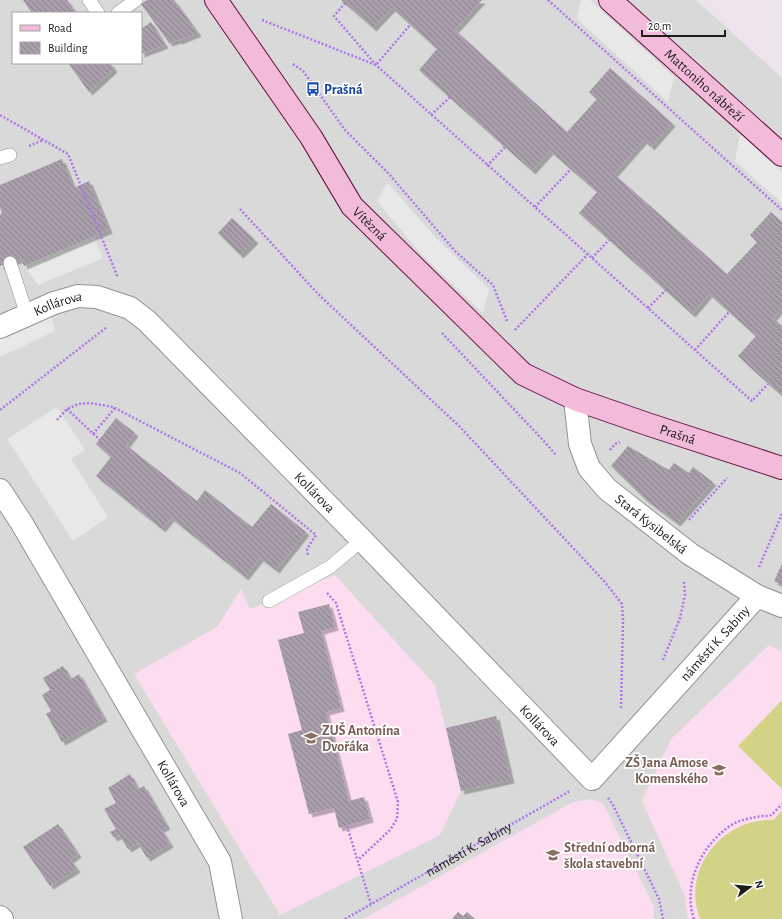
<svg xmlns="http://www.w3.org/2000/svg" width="782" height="919" viewBox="0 0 782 919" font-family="'Alegreya Sans',sans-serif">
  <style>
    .residential { fill: #d9d9da; fill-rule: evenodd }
    .education { fill: #fbddef }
    .pitch { fill: #d3d388 }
    .parking { fill: #e8e8e8 }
    .building { fill: url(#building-back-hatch); filter: url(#shadow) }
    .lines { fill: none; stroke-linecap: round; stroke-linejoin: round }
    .lane-casing { stroke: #939393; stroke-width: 14 }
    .street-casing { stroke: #939393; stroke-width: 24 }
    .secondary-casing { stroke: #65103b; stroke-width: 24 }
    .path { stroke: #af76ea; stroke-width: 2.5; stroke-dasharray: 2 2; stroke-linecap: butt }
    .lane { stroke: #fff; stroke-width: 13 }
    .street { stroke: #fff; stroke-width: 22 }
    .secondary { stroke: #f2bbd9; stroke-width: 22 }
    .labels { text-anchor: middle; stroke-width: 3.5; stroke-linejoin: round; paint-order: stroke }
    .street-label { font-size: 14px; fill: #1c1c1c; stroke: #fff }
    .transit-label { font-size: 14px; font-weight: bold; fill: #164399; stroke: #fff; text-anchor: start }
    .education-label { font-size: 14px; font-weight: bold; fill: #785e54; stroke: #fff; text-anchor: start }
  </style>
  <defs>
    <pattern id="building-back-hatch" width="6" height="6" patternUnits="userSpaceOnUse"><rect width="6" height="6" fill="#a89faa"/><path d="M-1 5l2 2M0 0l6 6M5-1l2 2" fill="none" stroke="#88818a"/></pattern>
    <filter id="shadow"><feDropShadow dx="3.5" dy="3.5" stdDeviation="0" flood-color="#0004"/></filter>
  </defs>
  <rect width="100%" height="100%" fill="#ece3ec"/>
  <path class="residential" d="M0,0H696L782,78V919H0ZM13,13H141V63H13Z"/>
  <g class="education">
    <polygon points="335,575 435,685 461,791 440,835 280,915 134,674 217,627 241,589 250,609"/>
    <polygon points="769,645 782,651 782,919 688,919 684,894 642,801 671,739"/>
    <polygon points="591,799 603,803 654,907 654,919 363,919 573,802"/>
  </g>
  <g class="pitch">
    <polygon points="782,700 782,789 738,746"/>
    <path d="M782,811V919H700C681,870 722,818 773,820Z"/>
  </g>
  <g class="parking">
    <polygon points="581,0 590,0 674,77 668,102 577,19"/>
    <polygon points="740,134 782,172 782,203 735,161"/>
    <polygon points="389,184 436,238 489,289 483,313 422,255 377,201 386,185"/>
    <polygon points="94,237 103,258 38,285 24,266"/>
    <polygon points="50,311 55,331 0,357 0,334"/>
    <polygon points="57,407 85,450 71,459 108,517 73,541 7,439"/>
  </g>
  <g class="building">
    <polygon points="23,0 67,0 76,13 32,13"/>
    <polygon points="147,0 174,0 198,33 179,41 178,40 169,43 141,4"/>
    <polygon points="341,0 482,0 455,30 567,132 597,99 589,92 610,68 672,123 651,147 644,140 614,174 727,274 757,242 750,235 771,212 782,222 782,307 773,318 782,326 782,396 738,356 756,336 709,294 692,314 579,213 597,192 550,151 532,171 505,147 419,70 437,49 392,8 373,28"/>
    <polygon points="151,22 165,45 141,54 141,29"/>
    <polygon points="68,63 110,63 114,69 89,92"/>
    <polygon points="62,159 74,188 89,181 109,230 24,266 21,259 0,266 0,215 2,213 0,207 0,185"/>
    <polygon points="232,218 255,240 240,255 218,233"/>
    <polygon points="116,418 135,433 126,445 197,501 205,490 252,527 271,504 306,532 276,570 260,558 245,577 171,518 162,529 96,476 111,457 96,444"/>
    <polygon points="628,446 669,470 674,463 689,473 693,467 713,482 677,523 646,500 611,466"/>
    <polygon points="782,564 782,585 774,581"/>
    <polygon points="329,604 335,627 321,631 341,708 326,712 349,801 364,797 370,819 339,828 334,808 309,814 288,734 302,730 278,640 304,633 298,612"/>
    <polygon points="63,666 71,679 79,674 104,718 62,742 46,714 51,711 42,695 50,690 43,678"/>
    <polygon points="496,716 511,780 461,791 446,728"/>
    <polygon points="130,774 138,789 144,786 167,826 161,829 170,844 147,858 138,843 128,849 119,835 114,838 110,832 116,829 104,809 116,803 108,788"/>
    <polygon points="58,824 78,854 70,860 77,869 50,886 23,847"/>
    <polygon points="458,912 463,916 467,912 475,919 452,919"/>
  </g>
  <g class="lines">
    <defs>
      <g id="lane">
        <polyline points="89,0 98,13"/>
        <polyline points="118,13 136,0"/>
        <polyline points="0,158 10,155"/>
        <polyline points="10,263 27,315"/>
        <polyline points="269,601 330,567 362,540"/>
      </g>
      <g id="street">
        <path id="s2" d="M0,327L54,303L78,296L97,297L130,308L147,321L362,540L592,779L757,596"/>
        <path id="s3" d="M575,399L580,444L589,468L607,489L690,554L757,596L782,606"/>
        <path id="s4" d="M0,490L21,522L220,862L231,919"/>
        <polyline points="0,917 2,919"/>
      </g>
      <g id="secondary">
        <path id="s5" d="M216,0L311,137L352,206L523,374L575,399L647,424L782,468"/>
        <path id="s6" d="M610,0L782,155"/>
      </g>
    </defs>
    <use href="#lane" class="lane-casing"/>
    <use href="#street" class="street-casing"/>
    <use href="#secondary" class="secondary-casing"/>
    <g class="path">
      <polyline points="548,0 782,210"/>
      <polyline points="345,3 334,16 376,65 752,401 768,384"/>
      <polyline points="262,20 376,65 410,25"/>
      <polyline points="293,64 303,71 345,130 389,174 455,251 493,285 507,321"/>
      <polyline points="0,115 68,154 118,278"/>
      <polyline points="431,115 450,97"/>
      <polyline points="29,146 43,140"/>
      <polyline points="487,166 505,147"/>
      <polyline points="535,207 571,169"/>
      <polyline points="240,209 319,295 459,426 604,581 622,604 623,620 621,709"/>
      <polyline points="592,258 609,240"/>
      <polyline points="648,308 666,290"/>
      <polyline points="515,330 588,254"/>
      <polyline points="442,333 541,438 556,455"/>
      <polyline points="695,350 729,312"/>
      <polyline points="67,409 100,440"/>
      <polyline points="0,410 107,327"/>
      <polyline points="57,420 67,409 78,404 90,403 113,407 240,473 316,535 307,549 308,556"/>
      <polyline points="93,434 115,408"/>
      <polyline points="610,450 615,444 620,442"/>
      <polyline points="689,520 727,478"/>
      <polyline points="759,567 782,514"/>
      <polyline points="327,593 336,603 398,802 397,819 390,830 358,860"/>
      <polyline points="663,660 680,618 685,595 684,581"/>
      <polyline points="608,798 613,805 659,899 663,919"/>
      <polyline points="347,826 371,904"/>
      <path id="s1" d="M345,919L570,791"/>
      <path d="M694,919C682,884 702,843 733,824C742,819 752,818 762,816C765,816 769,816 771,815C775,812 779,807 782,804"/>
    </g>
    <use href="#lane" class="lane"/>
    <use href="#street" class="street"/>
    <use href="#secondary" class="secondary"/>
  </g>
  <defs>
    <symbol id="bus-bare" viewBox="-9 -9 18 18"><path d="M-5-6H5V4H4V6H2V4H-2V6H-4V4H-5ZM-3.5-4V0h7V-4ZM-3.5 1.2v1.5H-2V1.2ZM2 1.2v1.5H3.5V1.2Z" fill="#1a4fb4" stroke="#fff" stroke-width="2.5" paint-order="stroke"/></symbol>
    <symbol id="school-bare" viewBox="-9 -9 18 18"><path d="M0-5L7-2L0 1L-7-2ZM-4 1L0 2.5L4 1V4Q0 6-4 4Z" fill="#8d6e63" stroke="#fff" stroke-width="2.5" paint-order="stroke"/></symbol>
    <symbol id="university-bare" viewBox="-9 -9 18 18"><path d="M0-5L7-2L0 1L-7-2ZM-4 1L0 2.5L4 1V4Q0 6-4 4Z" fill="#8d6e63" stroke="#fff" stroke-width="2.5" paint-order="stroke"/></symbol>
  </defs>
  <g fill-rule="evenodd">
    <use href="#bus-bare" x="303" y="79" width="20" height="20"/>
    <use href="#school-bare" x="301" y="728" width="20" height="20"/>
    <use href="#school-bare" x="709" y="760" width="20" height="20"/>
    <use href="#university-bare" x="543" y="845" width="20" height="20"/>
  </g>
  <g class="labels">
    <g class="street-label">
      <text dy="5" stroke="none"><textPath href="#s6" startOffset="127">Mattoniho nábřeží</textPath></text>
      <text dy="5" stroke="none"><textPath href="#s5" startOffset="272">Vítězná</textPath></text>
      <text dy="5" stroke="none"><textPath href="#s2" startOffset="63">Kollárova</textPath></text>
      <text dy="5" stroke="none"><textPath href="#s5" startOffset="653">Prašná</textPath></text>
      <text dy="5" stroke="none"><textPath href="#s2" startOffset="399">Kollárova</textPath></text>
      <text dy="5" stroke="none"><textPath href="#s3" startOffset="155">Stará Kysibelská</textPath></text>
      <text dy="5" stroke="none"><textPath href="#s2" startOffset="981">náměstí K. Sabiny</textPath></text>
      <text dy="5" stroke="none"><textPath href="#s2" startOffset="723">Kollárova</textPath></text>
      <text dy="5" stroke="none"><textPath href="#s4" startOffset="341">Kollárova</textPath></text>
      <text dy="5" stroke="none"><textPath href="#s1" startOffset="142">náměstí K. Sabiny</textPath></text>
    </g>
    <g class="transit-label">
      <text x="324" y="94">Prašná</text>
    </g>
    <g class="education-label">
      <text x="322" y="735">ZUŠ Antonína<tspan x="322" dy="16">Dvořáka</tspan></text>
      <text x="708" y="767" text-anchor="end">ZŠ Jana Amose<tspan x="708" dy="16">Komenského</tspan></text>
      <text x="564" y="852">Střední odborná<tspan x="564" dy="16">škola stavební</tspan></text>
    </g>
  </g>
  <rect x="12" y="12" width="130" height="52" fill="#ffffff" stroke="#a4a4a4"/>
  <rect x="20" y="25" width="20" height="6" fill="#f2bbd9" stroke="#a4a4a4"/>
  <text x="48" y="32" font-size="12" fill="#1c1c1c">Road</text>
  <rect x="20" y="42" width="20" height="12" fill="url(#building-back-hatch)" stroke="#a4a4a4"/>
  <text x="48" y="52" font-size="12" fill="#1c1c1c">Building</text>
  <g transform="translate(750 887) rotate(74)" stroke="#ffffff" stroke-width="3" paint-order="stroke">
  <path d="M0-3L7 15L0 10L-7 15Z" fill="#1c1c1c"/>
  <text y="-6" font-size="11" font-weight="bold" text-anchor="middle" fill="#1c1c1c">N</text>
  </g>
  <path d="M642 30v6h83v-6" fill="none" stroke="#1c1c1c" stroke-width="2"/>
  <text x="648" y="30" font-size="12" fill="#1c1c1c" stroke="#ffffff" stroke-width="3" paint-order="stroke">20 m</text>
</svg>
